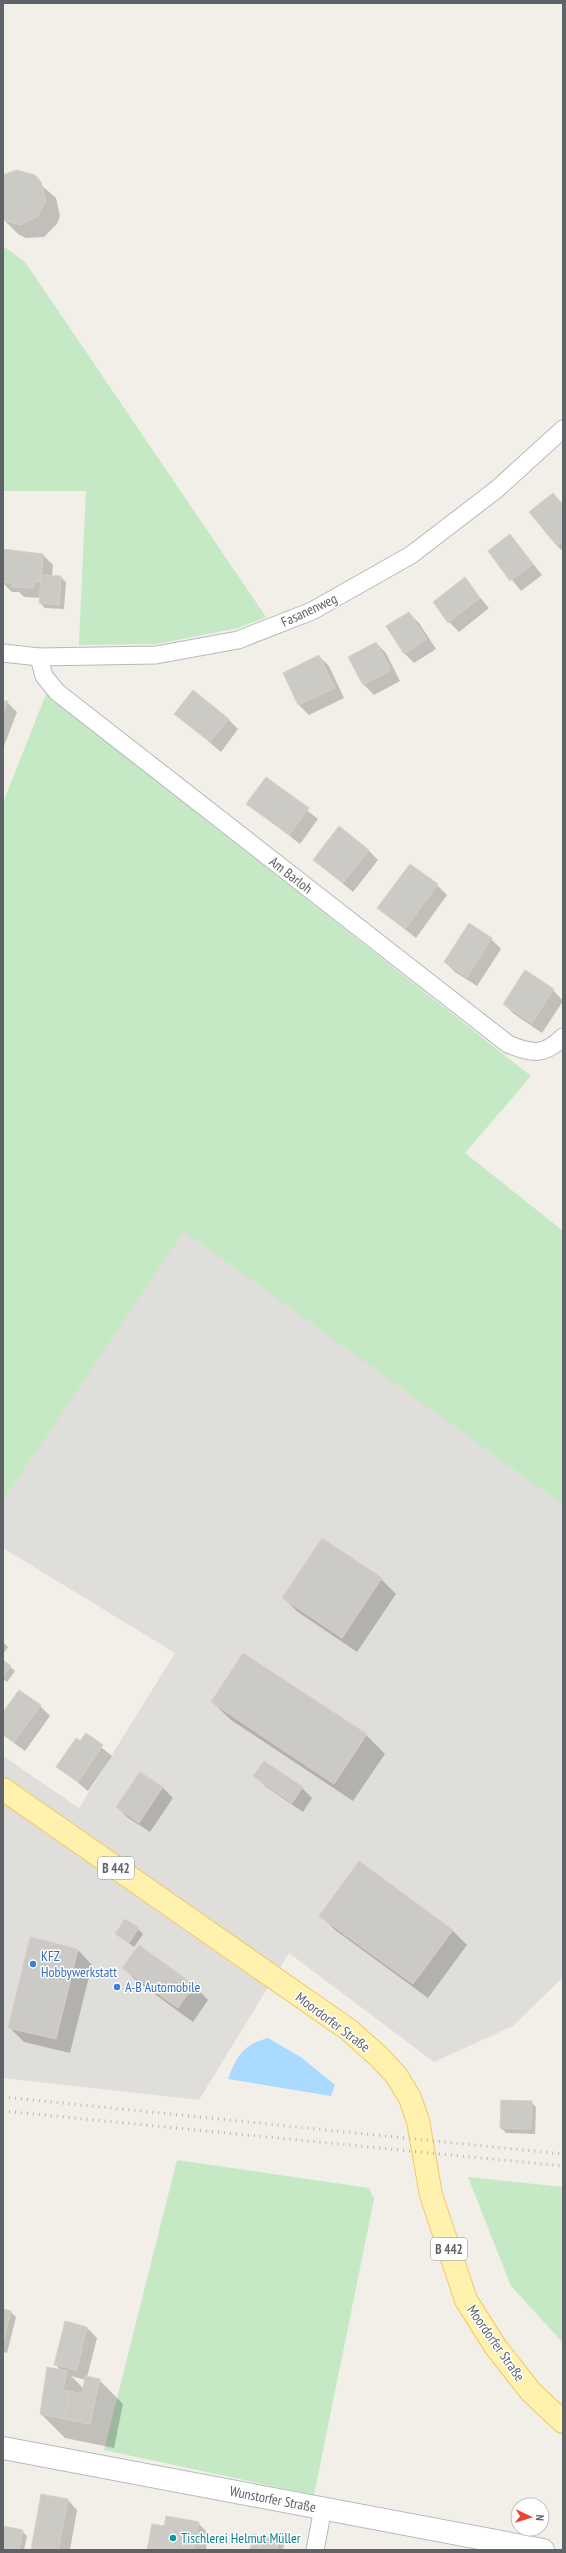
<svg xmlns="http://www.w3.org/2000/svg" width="566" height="2553" viewBox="0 0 566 2553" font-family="'PT Sans Narrow',sans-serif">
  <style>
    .industrial { fill: #e0deda }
    .green { fill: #c5e8c5 }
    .water { fill: #aadaff }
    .shadow { fill: #0003; fill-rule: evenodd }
    .building { fill: #cccac5; stroke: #d6d1c6 }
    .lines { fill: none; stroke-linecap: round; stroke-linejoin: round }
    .street-casing { stroke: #b5b8bc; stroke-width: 19 }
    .secondary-casing { stroke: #b6babf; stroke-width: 24 }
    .primary-casing { stroke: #f2c960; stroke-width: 24 }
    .street { stroke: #fff; stroke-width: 17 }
    .secondary { stroke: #fff; stroke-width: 22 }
    .primary { stroke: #fff2af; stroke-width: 22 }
    .rail { stroke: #b6b7b8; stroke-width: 3; stroke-dasharray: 1 5; stroke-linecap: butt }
    .shop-dot { fill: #3f7fe0; stroke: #fff; stroke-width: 1.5 }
    .culture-dot { fill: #0f9aa8; stroke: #fff; stroke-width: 1.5 }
    .labels { text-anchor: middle; stroke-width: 3; stroke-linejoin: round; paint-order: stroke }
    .shield { fill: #fff; stroke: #8f9295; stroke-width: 1 }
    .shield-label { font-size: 13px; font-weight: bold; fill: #5f6368 }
    .street-label { font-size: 14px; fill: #5f6368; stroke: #fff }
    .shop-label { font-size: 14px; fill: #366cbe; stroke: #fff; text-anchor: start }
    .culture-label { font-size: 14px; fill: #0d838f; stroke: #fff; text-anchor: start }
  </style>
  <rect width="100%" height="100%" fill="#f1efe8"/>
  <polygon class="industrial" points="184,1230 563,1505 563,1977 513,2026 434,2062 289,1953 199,2100 3,2078 3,1756 79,1808 175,1653 3,1548 3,1501"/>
  <g class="green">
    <polygon points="3,246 25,262 266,617 238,628 157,644 79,645 86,491 3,491"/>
    <polygon points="46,694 531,1076 465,1153 563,1231 563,1505 184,1231 3,1501 3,803"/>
    <polygon points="177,2160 369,2188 374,2199 314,2495 104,2450"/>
    <polygon points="468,2177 563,2187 563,2343 511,2286"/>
  </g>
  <path class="water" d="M268,2038L302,2058L335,2085L331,2096L228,2079C237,2055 243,2045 268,2038Z"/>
  <g class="shadow">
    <polygon points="26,172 56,198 60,216 57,224 44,237 26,238 18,234 3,219 3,177 8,173"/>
    <polygon points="553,494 563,504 563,551 557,546"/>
    <polygon points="510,535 542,575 521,591 489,551"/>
    <polygon points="43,555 53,565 52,576 61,577 66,582 64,609 45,608 40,603 41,598 24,597 19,592 12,592 3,583 3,569"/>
    <polygon points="464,579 489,608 459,632 449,622"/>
    <polygon points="409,613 419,623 436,649 414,663 404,653"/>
    <polygon points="376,643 386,653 400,681 374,695 364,685 349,658"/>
    <polygon points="319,656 329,666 344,698 309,715 299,705"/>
    <polygon points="3,702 7,702 17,712 4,746"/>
    <polygon points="176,714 228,719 238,729 221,752"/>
    <polygon points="266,778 318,819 300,844 248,804"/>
    <polygon points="368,850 378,860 353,892 314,860"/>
    <polygon points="437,885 447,895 416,938 378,908"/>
    <polygon points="491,939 501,949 477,986 455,972 445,962"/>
    <polygon points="553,990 563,1001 542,1033 514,1014 504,1004"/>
    <polygon points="381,1579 396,1594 357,1652 298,1612 283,1598"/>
    <polygon points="3,1642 8,1647 3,1654"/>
    <polygon points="3,1661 15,1671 7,1682 3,1679"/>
    <polygon points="212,1702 366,1735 385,1754 353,1801 231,1720"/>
    <polygon points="40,1706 50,1716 25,1751 3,1735 3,1714"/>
    <polygon points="86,1735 112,1756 88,1791 58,1766"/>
    <polygon points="140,1773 163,1788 173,1798 150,1832 127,1817 117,1807"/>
    <polygon points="255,1776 302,1788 312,1798 303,1812 265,1786"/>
    <polygon points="320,1915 452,1930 467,1945 428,1998 335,1930"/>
    <polygon points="138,1929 143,1934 134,1947 117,1934"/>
    <polygon points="78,1950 92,1965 70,2053 24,2042 9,2027"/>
    <polygon points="123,1968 194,1985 208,2000 193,2022 138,1982"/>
    <polygon points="531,2102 536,2107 535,2134 506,2133 501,2128"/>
    <polygon points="3,2310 11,2312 16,2317 7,2353 3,2352"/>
    <path d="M87,2328L97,2338L87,2377L99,2380L123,2404L114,2448L65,2438L41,2414L61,2371L55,2364ZM71,2376L86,2380L84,2389Z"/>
    <polygon points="67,2499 77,2510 70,2550 32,2550"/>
    <polygon points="198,2523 208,2533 206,2550 148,2550 165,2527"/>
    <polygon points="3,2527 22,2531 27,2536 24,2550 3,2550"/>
    <polygon points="254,2535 279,2540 284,2545 283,2550 251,2550"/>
  </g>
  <g class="building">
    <polygon points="17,170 35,175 41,182 46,201 37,217 20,225 3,220 3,175"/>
    <polygon points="553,493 563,506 563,541 557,546 529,512"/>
    <polygon points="510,534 533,564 510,581 488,551"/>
    <polygon points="3,549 43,554 41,582 34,582 33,588 12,587 13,583 3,582"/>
    <polygon points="41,575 61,576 59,605 39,603"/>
    <polygon points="465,577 480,598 448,623 433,602"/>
    <polygon points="409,612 427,639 404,654 386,626"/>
    <polygon points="376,642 391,670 363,685 348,657"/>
    <polygon points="319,655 335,688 298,705 283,673"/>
    <polygon points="193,690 229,719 210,742 174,714"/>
    <polygon points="3,701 8,701 3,713"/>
    <polygon points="266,777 309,808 289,835 246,804"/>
    <polygon points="339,826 369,850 343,883 313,860"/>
    <polygon points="410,864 438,884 405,929 377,908"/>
    <polygon points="469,923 492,938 467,977 444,962"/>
    <polygon points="525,970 554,989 532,1023 503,1004"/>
    <polygon points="322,1538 382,1578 342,1638 282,1598"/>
    <polygon points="243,1653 367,1734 334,1784 211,1702"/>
    <polygon points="3,1660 11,1666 3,1676"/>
    <polygon points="19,1690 41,1705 14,1742 3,1733 3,1712"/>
    <polygon points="86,1733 103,1745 78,1782 56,1767 76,1738 80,1741"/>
    <polygon points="264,1761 303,1787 292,1803 253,1776"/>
    <polygon points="140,1772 163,1787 139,1823 116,1807"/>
    <polygon points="359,1861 453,1930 413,1984 319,1916"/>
    <polygon points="125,1919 139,1928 129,1943 115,1934"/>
    <polygon points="30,1937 78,1949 56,2039 8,2028"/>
    <polygon points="139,1945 194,1985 178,2008 122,1968"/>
    <polygon points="501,2100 532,2101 531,2129 500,2128"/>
    <polygon points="3,2309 11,2311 3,2345"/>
    <polygon points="65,2321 87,2327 77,2370 54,2365"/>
    <polygon points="47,2367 67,2371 63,2390 70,2391 64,2419 40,2414"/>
    <polygon points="85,2376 100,2379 90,2424 64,2419 70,2391 82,2394"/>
    <polygon points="41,2494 68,2499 58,2550 31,2550"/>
    <polygon points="166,2516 199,2522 194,2550 147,2550 152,2524 164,2526"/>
    <polygon points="3,2526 23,2530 19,2550 3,2550"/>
    <polygon points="253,2534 279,2539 277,2550 250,2550"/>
  </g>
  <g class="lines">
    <defs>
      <g id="street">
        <polyline points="3,653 39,657 156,655 238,640 312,611 411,555 497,489 563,429"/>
        <path d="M39,657L44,676L57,692L508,1044C532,1054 544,1056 563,1037"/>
        <polyline points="315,2550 323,2508"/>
      </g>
      <polyline id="secondary" points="3,2448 543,2550"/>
      <polyline id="primary" points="3,1789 349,2030 378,2056 396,2075 410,2098 418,2121 431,2195 466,2300 495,2346 531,2392 563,2422"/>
    </defs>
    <use href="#street" class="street-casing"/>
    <use href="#secondary" class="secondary-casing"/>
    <use href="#primary" class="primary-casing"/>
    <use href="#street" class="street"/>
    <use href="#secondary" class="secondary"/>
    <use href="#primary" class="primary"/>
    <g class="rail">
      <polyline points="3,2097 563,2154"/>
      <polyline points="3,2111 563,2166"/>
    </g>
  </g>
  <g class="shop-dot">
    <circle cx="33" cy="1964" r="4"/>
    <circle cx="117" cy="1987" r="4"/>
  </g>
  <circle class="culture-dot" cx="173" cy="2538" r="4"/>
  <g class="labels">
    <g class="shield">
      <rect x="98" y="1857" width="36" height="22" rx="3"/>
      <rect x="431" y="2238" width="36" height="22" rx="3"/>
    </g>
    <g class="shield-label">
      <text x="116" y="1873">B 442</text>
      <text x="449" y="2254">B 442</text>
    </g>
    <g class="street-label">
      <text transform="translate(309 610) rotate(-25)" y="5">Fasanenweg</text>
      <text transform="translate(291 875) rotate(38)" y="5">Am Barloh</text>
      <text transform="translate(333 2022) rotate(37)" y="5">Moordorfer Straße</text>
      <text transform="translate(496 2343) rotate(55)" y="5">Moordorfer Straße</text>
      <text transform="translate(273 2499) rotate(11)" y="5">Wunstorfer Straße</text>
    </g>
    <g class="shop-label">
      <text x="41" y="1961">KFZ<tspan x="41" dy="16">Hobbywerkstatt</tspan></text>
      <text x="125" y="1992">A-B Automobile</text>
    </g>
    <g class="culture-label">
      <text x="181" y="2543">Tischlerei Helmut Müller</text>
    </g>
  </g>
  <rect width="566" height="2553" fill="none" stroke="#5f6368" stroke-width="8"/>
  <g transform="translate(530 2517) rotate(94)"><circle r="19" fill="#ffffff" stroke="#bfc1c3"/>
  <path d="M0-3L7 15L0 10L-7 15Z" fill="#ea4335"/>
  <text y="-6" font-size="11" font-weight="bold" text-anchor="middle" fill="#5f6368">N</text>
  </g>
</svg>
